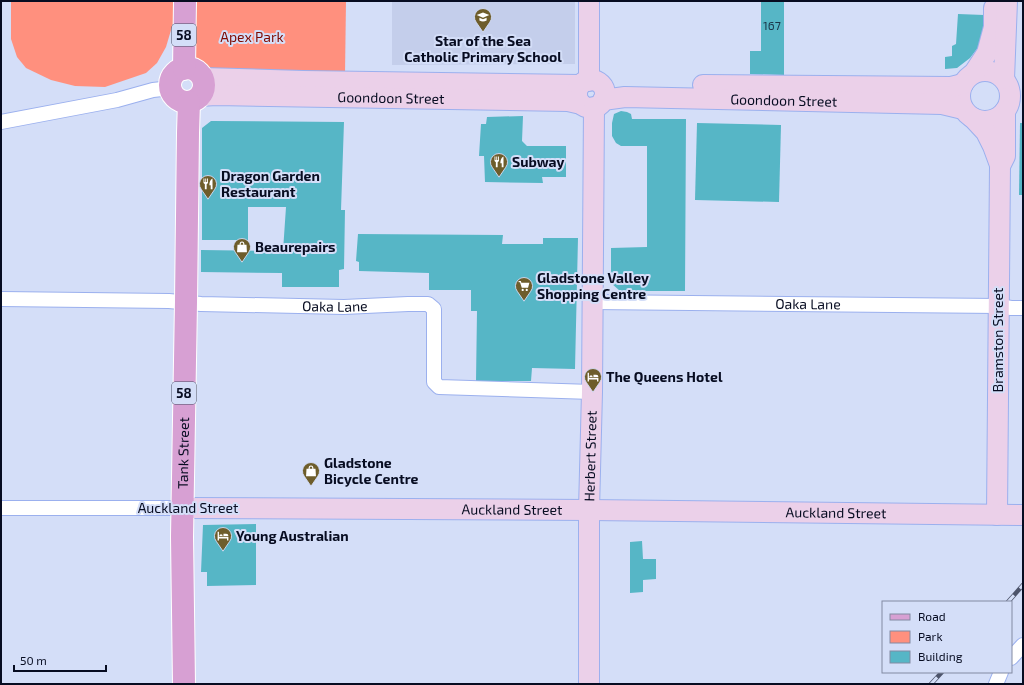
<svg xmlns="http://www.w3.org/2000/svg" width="1024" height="685" viewBox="0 0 1024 685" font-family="'Exo 2',sans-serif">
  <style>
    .built { fill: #c4ceeb }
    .green { fill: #ff907e }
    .building { fill: #56b6c6 }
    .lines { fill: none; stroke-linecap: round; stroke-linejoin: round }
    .street-casing { stroke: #9bb0ee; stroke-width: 16 }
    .secondary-casing { stroke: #9bb0ee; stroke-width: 22 }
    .primary-casing { stroke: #fff; stroke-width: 24 }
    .street { stroke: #fff; stroke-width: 14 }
    .secondary { stroke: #ebd0e9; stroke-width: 20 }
    .primary { stroke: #d7a0d3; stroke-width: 22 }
    .rail-casing { stroke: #4d546b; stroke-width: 4.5 }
    .rail { stroke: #d4def8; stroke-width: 3; stroke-dasharray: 9; stroke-linecap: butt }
    .labels { text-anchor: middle; stroke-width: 4; stroke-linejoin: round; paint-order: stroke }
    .number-label { font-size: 12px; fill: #1b364a }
    .shield { fill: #d4def8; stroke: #444b62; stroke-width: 1 }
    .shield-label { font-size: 13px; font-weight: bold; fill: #070c21 }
    .park-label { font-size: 14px; fill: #7d0b03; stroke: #d4def8 }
    .poi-label { font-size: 14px; font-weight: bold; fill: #070c21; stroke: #d4def8; text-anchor: start }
    .street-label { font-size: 14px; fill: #070c21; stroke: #d4def8 }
  </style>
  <rect width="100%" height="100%" fill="#d4def8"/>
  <polygon class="built" points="392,1 575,1 575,64 392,65"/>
  <g class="green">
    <polygon points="11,1 173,1 174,20 166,47 157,63 146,73 105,87 75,86 51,80 26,68 17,57 11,39"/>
    <path d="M192,1H346L345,74L215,70C205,67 200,64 193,56Z"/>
  </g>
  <g class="building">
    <polygon points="761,1 784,1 784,75 750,74 750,51 761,51"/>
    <polygon points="958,14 984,15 983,41 970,58 957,68 945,69 945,57 952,56 952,46 956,44"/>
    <polygon points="621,111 627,112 631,114 632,119 686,119 685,291 620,291 611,283 611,248 647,247 647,146 621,146 616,143 612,136 612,123 614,114"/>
    <polygon points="523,116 522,141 527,146 566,146 566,177 542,177 543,183 485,182 484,156 479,156 481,124 486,124 487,117"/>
    <polygon points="211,121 344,122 341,210 345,210 344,269 339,270 339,287 282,287 282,273 201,272 201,250 283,251 286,207 248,207 248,240 202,240 202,128"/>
    <polygon points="697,123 781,125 779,202 695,200"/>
    <polygon points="1020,123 1023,123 1023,195 1019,195"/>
    <polygon points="358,234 503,235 502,244 543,244 543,238 578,238 575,369 532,368 531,381 476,381 477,311 471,311 471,290 429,290 429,273 359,271 359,262 356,261"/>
    <polygon points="256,524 256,585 207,586 207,572 201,572 203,525"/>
    <polygon points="642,541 643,559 656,559 656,579 643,580 643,592 630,593 630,542"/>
  </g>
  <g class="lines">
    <defs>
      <g id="street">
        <polyline points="1,122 117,100 153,90 171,88"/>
        <path id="s1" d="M1,299L169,301L201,304L344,307L408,304H428L434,309V382L439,387L592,392"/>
        <path id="s2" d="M593,302L999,306L1011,308H1023"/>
        <polyline points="1,508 182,508"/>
        <polyline points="1011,658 1023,645"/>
        <polyline points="996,684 1001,672"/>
      </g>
      <g id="secondary">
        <circle cx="985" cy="96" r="25"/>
        <polyline points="974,73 987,53 994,27 994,8"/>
        <polyline points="203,78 303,81 580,85"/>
        <polyline points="1004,79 1007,1"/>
        <circle cx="591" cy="94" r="14"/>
        <polyline points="589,81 589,1"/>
        <polyline points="703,85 951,87 963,84"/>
        <path id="s3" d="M200,96L216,95L568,101L581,104"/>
        <path id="s4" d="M603,100L625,97L942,104L963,109"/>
        <polyline points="973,118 986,132 993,146 1000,165 997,515"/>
        <polyline points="1001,164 1005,156 1005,111"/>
        <path id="s5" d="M182,508L589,510L1023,515"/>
        <path id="s6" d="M589,684V510L592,392L594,107"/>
      </g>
      <g id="primary">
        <circle cx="187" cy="85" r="17"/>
        <polyline points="184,69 185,1"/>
        <path id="s7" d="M184,684L182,537L186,302L188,133L189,102"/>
      </g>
    </defs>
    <use href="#street" class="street-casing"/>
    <use href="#secondary" class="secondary-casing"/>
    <use href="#primary" class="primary-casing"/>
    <use href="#street" class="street"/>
    <use href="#secondary" class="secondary"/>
    <use href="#primary" class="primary"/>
    <defs>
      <g id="rail">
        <polyline points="1008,602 1023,585"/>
        <polyline points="931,684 942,672"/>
      </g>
    </defs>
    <use href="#rail" class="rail-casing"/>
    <use href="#rail" class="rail"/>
  </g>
  <defs>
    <symbol id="school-pin" viewBox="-11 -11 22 30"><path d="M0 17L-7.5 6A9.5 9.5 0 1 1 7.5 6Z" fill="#6e5d2b" stroke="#d4def8"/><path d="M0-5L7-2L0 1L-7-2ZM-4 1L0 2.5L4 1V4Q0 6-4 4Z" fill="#fff"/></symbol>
    <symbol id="restaurant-pin" viewBox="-11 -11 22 30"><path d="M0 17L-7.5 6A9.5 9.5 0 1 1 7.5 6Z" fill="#6e5d2b" stroke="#d4def8"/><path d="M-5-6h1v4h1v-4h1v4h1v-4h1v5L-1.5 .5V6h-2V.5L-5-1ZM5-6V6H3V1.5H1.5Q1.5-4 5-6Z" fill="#fff"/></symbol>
    <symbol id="shop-pin" viewBox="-11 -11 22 30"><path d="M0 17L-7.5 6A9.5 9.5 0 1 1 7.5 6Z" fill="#6e5d2b" stroke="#d4def8"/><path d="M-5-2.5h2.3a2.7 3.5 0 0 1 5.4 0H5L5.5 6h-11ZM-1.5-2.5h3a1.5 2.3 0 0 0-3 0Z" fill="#fff"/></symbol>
    <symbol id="supermarket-pin" viewBox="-11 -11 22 30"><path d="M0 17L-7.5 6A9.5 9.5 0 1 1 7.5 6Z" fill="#6e5d2b" stroke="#d4def8"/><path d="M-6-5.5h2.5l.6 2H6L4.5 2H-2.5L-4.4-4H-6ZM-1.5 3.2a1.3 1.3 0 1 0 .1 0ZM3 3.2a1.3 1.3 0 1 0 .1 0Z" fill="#fff"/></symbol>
    <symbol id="hotel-pin" viewBox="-11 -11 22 30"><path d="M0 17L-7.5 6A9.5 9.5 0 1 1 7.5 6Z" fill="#6e5d2b" stroke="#d4def8"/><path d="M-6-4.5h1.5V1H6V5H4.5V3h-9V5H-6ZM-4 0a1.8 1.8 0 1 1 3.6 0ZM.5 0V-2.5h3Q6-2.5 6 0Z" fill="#fff"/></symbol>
  </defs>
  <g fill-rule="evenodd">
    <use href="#school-pin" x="473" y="7" width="20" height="27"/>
    <use href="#restaurant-pin" x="489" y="152" width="20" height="27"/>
    <use href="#restaurant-pin" x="198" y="174" width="20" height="27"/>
    <use href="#shop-pin" x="232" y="237" width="20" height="27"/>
    <use href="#supermarket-pin" x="514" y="276" width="20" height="27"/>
    <use href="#hotel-pin" x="583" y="367" width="20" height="27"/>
    <use href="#shop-pin" x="301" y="461" width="20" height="27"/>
    <use href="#hotel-pin" x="213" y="526" width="20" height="27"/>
  </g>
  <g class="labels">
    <g class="number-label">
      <text x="772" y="30">167</text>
    </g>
    <g class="shield">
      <rect x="172" y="24" width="24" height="22" rx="3"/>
      <rect x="172" y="382" width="24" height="22" rx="3"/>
    </g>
    <g class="shield-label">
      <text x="184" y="40">58</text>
      <text x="184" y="398">58</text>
    </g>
    <g class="park-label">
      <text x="252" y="42">Apex Park</text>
    </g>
    <g class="poi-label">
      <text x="483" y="46" text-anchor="middle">Star of the Sea<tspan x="483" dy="16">Catholic Primary School</tspan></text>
      <text x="512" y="167">Subway</text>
      <text x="221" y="181">Dragon Garden<tspan x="221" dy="16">Restaurant</tspan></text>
      <text x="255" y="252">Beaurepairs</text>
      <text x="537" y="283">Gladstone Valley<tspan x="537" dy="16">Shopping Centre</tspan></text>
      <text x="606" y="382">The Queens Hotel</text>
      <text x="324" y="468">Gladstone<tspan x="324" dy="16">Bicycle Centre</tspan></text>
      <text x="236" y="541">Young Australian</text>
    </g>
    <g class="street-label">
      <text dy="5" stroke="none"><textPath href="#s3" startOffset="191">Goondoon Street</textPath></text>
      <text dy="5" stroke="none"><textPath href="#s4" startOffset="181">Goondoon Street</textPath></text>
      <text dy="5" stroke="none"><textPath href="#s2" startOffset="215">Oaka Lane</textPath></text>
      <text dy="5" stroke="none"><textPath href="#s1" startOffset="334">Oaka Lane</textPath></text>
      <text transform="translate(998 340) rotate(-90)" y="5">Bramston Street</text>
      <text dy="5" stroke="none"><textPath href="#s7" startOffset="231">Tank Street</textPath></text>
      <text dy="5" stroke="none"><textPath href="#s6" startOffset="228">Herbert Street</textPath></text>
      <text x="188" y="513">Auckland Street</text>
      <text dy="5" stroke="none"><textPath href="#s5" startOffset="330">Auckland Street</textPath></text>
      <text dy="5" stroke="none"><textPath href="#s5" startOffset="654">Auckland Street</textPath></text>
    </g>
  </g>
  <rect width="1024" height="685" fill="none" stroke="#070c21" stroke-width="4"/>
  <rect x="882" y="601" width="130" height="72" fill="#d4def8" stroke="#828aa2"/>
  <rect x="890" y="614" width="20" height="6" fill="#d7a0d3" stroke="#828aa2"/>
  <text x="918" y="621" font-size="12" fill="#070c21">Road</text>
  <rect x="890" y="631" width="20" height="12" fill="#ff907e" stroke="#828aa2"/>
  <text x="918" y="641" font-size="12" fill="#070c21">Park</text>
  <rect x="890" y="651" width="20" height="12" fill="#56b6c6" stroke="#828aa2"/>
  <text x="918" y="661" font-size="12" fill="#070c21">Building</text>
  <path d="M14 665v6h92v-6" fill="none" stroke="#070c21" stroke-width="2"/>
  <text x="20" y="665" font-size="12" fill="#070c21" stroke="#d4def8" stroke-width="3" paint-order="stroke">50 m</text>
</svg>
